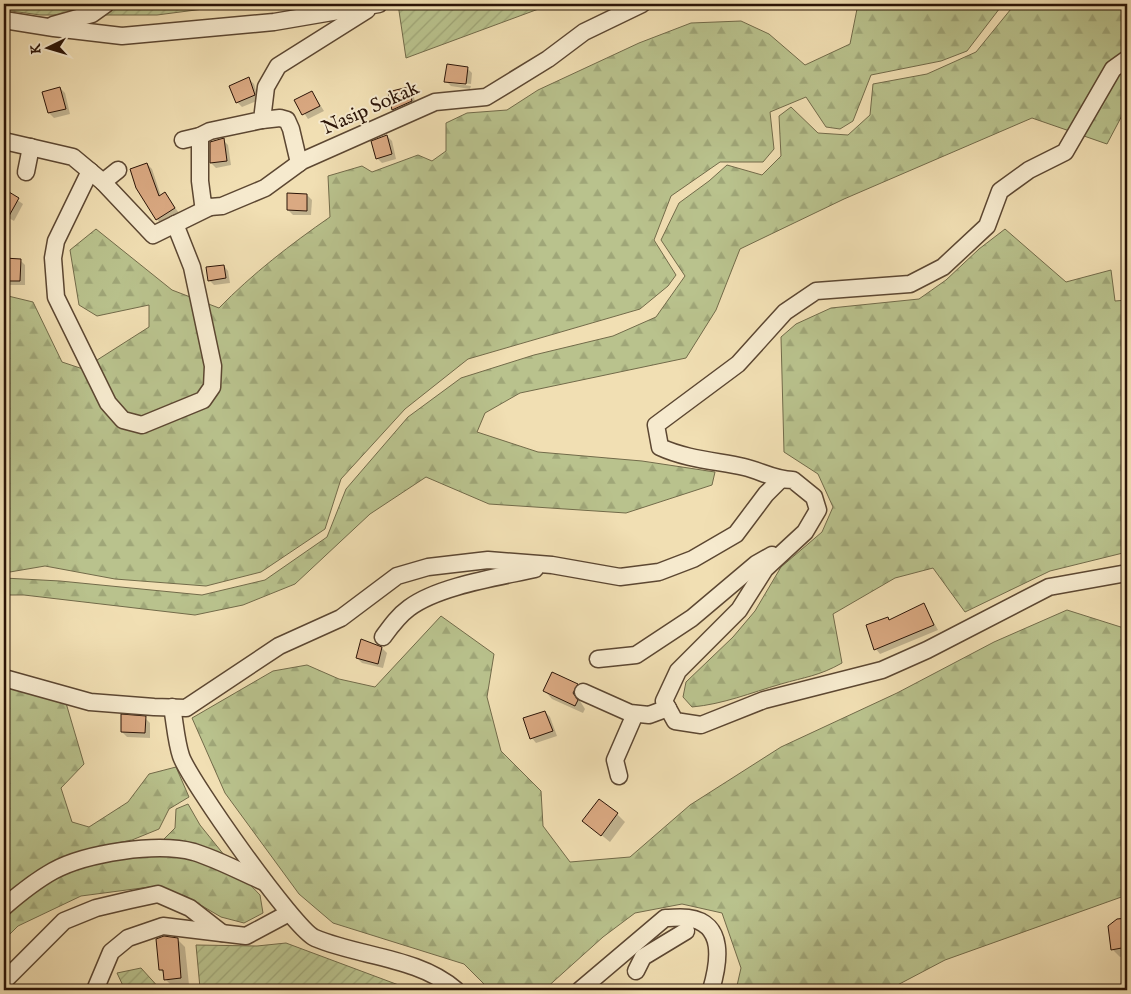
<svg xmlns="http://www.w3.org/2000/svg" width="1131" height="994" viewBox="0 0 1131 994" font-family="'IM FELL English',serif">
  <style>
    .forest { fill: url(#forest-firs); stroke: #726b4a }
    .garden { fill: url(#garden-furrows); stroke: #726b4a }
    .shadow { fill: #0003 }
    .building { fill: #daa982; stroke: #2b1407 }
    .lines { fill: none; stroke-linecap: round; stroke-linejoin: round }
    .minor-casing { stroke: #5c4732; stroke-width: 19 }
    .minor { stroke: #f6eace; stroke-width: 16 }
    .labels { text-anchor: middle; stroke-width: 4; stroke-linejoin: round; paint-order: stroke }
    .street-label { font-size: 20px; fill: #2b1407; stroke: #f6eace }
  </style>
  <defs>
    <pattern id="forest-firs" width="22" height="20" patternUnits="userSpaceOnUse" patternTransform="scale(1.25)"><rect width="22" height="20" fill="#b9c28d"/><path d="M5 1l3.5 6h-7zM16 11l3.5 6h-7z" fill="#9fa678"/></pattern>
    <pattern id="garden-furrows" width="10" height="10" patternUnits="userSpaceOnUse" patternTransform="scale(1.25)"><rect width="10" height="10" fill="#b9c28d"/><path d="M-1 1l2-2M0 10L10 0M9 11l2-2" fill="none" stroke="#9fa678"/></pattern>
  </defs>
  <rect width="100%" height="100%" fill="#f1dfb3"/>
  <filter id="stains"><feTurbulence type="fractalNoise" baseFrequency=".004" numOctaves="4"/><feColorMatrix values="0 0 0 0 .2 0 0 0 0 .09 0 0 0 0 .02 0 0 0 .5 -.17"/></filter>
  <radialGradient id="worn" r=".72"><stop offset=".6" stop-color="#630" stop-opacity="0"/><stop offset="1" stop-color="#630" stop-opacity=".3"/></radialGradient>
  <g class="forest">
    <path d="M858,4H1003L967,51L941,61L871,75L853,121L840,129L826,127L806,97L770,112L774,149L763,162H720L671,196L654,240L676,275L668,286L640,309L468,359L405,409L341,479L325,529L261,572L206,586L115,579L45,566L4,573V295L33,302L62,362L83,369L149,327V305L97,316L79,305L70,250L96,229L172,290L219,308C252,274 291,244 330,217L328,176L362,166L372,172L418,155L432,161L446,151V123L467,113L507,110L538,90L639,43L691,23L741,21L769,34L805,65L850,44Z"/>
    <polygon points="1015,4 1127,4 1126,108 1107,144 1032,118 844,199 740,249 716,310 686,358 520,393 485,413 477,432 538,452 642,461 715,472 712,485 626,513 489,504 426,477 370,514 295,584 243,605 195,615 24,595 4,595 4,578 60,581 202,595 265,580 327,537 346,489 408,417 461,378 534,355 613,336 656,317 685,276 661,240 679,203 709,181 727,165 762,175 781,156 779,116 791,107 818,133 848,135 870,115 873,84 927,74 976,52"/>
    <path d="M1005,229L1066,282L1111,270L1115,301L1127,300V552L1050,571L965,612L933,568L895,578L833,614L842,663C819,676 805,677 781,684C750,693 724,704 692,707L683,697L686,682L733,637L755,611L781,567L822,532L833,507L818,474L784,452L781,337L796,324L831,308L919,299L946,280L979,249Z"/>
    <polygon points="1067,610 1127,629 1127,895 945,960 888,990 736,990 741,968 722,913 682,904 635,913 603,937 544,990 490,990 464,964 333,923 299,894 225,793 192,718 273,671 307,665 339,679 375,687 441,616 494,654 487,697 501,751 541,791 543,826 570,862 630,857 690,805 781,747 897,693 994,642"/>
    <polygon points="4,686 66,703 84,764 61,788 72,822 89,827 128,802 149,774 176,767 189,797 169,809 159,829 132,840 88,849 13,888 89,860 162,841 175,828 176,809 188,804 200,825 237,871 260,895 263,913 244,923 221,917 187,897 157,886 81,896 18,926 4,940"/>
  </g>
  <g class="garden">
    <polygon points="4,4 242,4 157,15 40,15 4,10"/>
    <polygon points="398,4 552,4 406,58"/>
    <polygon points="286,943 412,990 193,990 200,988 196,945 257,946"/>
    <polygon points="141,968 161,990 125,990 117,973"/>
  </g>
  <g class="shadow">
    <polygon points="467,68 472,73 471,84 449,81 449,83 471,86 470,89 451,86 446,81"/>
    <polygon points="249,79 254,84 259,100 242,107 237,102"/>
    <polygon points="60,88 65,93 70,114 54,118 49,113"/>
    <polygon points="408,88 413,93 416,106 398,114 393,109"/>
    <polygon points="312,92 324,111 308,119 296,101"/>
    <polygon points="387,136 392,141 396,159 382,163 377,158"/>
    <polygon points="223,140 228,145 231,165 216,168 211,163"/>
    <polygon points="147,164 152,169 161,196 165,194 179,213 161,224 157,219"/>
    <polygon points="4,191 23,204 14,221 4,215"/>
    <polygon points="307,195 312,200 311,215 293,215 288,210"/>
    <polygon points="4,260 20,260 25,265 25,285 8,285 4,281"/>
    <polygon points="224,266 228,271 230,283 214,285 209,280"/>
    <polygon points="924,605 938,630 880,654 876,649 888,619 890,621"/>
    <polygon points="362,641 382,648 387,653 383,668 362,663 357,658"/>
    <polygon points="577,685 585,692 580,701 585,709 583,713 552,699 545,691"/>
    <polygon points="545,712 550,717 557,736 536,743 532,738"/>
    <polygon points="145,718 150,723 150,738 127,737 122,732"/>
    <polygon points="617,814 625,822 610,842 584,821"/>
    <polygon points="1127,919 1127,956 1120,957 1112,949 1117,920"/>
    <polygon points="177,939 185,947 189,985 173,987 165,979 164,974 160,969"/>
  </g>
  <g class="building">
    <polygon points="447,64 468,67 466,84 444,82"/>
    <polygon points="249,77 255,95 236,103 229,86"/>
    <polygon points="60,87 66,109 48,113 42,92"/>
    <polygon points="408,87 412,101 392,110 388,92"/>
    <polygon points="312,91 320,106 302,115 294,100"/>
    <polygon points="387,135 392,154 376,159 371,141"/>
    <polygon points="224,138 227,161 210,163 210,142"/>
    <polygon points="147,163 159,196 165,192 175,208 156,220 136,188 130,169"/>
    <polygon points="4,189 19,198 4,225"/>
    <polygon points="287,193 307,194 307,211 287,210"/>
    <polygon points="4,258 21,259 20,281 4,281"/>
    <polygon points="224,265 226,278 208,281 206,267"/>
    <polygon points="924,603 934,625 874,650 866,625 888,617 889,620"/>
    <polygon points="361,639 382,647 378,664 356,658"/>
    <polygon points="552,672 578,684 573,693 578,700 575,706 543,691"/>
    <polygon points="545,711 553,731 530,739 523,718"/>
    <polygon points="121,714 146,716 145,733 121,732"/>
    <polygon points="599,799 618,813 601,836 582,821"/>
    <polygon points="1127,918 1127,947 1111,950 1108,926 1117,919"/>
    <polygon points="164,936 178,938 181,978 164,980 163,970 159,970 156,939"/>
  </g>
  <g class="lines">
    <defs>
      <g id="minor">
        <polyline points="4,20 54,28 122,36 274,22 379,4"/>
        <polyline points="53,25 92,14 106,4"/>
        <path d="M1127,59L1113,69L1065,152L1029,170L1000,191L987,226L943,267L910,284L816,291L785,312L738,364L656,425L660,447C686,459 716,461 744,467C761,471 775,480 793,480L814,497L818,510L805,532L765,569L739,610L678,671L664,701L675,721L701,725L764,700L882,670L927,650L1049,587L1127,573"/>
        <polyline points="262,120 280,118 287,120 291,129 299,163"/>
        <polyline points="200,136 200,181 203,204 210,207 222,206 265,188 302,161 435,102 486,97 548,59 584,32 642,4"/>
        <polyline points="183,140 200,136 210,131 262,120 266,87 278,66 367,10"/>
        <polyline points="4,141 73,157 103,182 118,170"/>
        <polyline points="90,171 56,241 53,258 56,297 108,403 123,420 142,425 203,400 212,387 213,366 192,267 175,224"/>
        <polyline points="26,172 31,147"/>
        <polyline points="103,182 153,235 210,207"/>
        <path d="M383,637C391,626 398,616 409,608C438,586 499,577 535,569"/>
        <polyline points="598,659 636,655 692,618 756,564 772,555"/>
        <polyline points="4,678 90,702 154,707 186,708 279,646 341,618 397,576 428,567 488,560 552,565 620,577 659,572 693,559 736,534 766,494 780,480"/>
        <polyline points="583,692 630,713 649,715 668,708"/>
        <path d="M172,707C175,723 176,741 181,756C189,780 295,930 315,938C360,957 418,957 456,990"/>
        <polyline points="619,776 615,760 635,714"/>
        <path d="M4,907C19,894 35,881 53,871C86,853 157,842 194,852C217,859 241,872 264,882"/>
        <polyline points="636,971 643,957 686,931"/>
        <polyline points="4,981 64,921 96,908 130,900 158,894 190,908 222,933"/>
        <polyline points="95,990 111,952 128,938 163,926 246,936 289,913"/>
        <path d="M580,990L665,918C673,918 681,917 688,918C726,923 719,963 711,990"/>
      </g>
    </defs>
    <use href="#minor" class="minor-casing"/>
    <use href="#minor" class="minor"/>
  </g>
  <g class="labels">
    <g class="street-label">
      <text transform="translate(370 107) rotate(-24)" y="7">Nasip Sokak</text>
    </g>
  </g>
  <rect width="1131" height="994" fill="none" stroke="#f1dfb3" stroke-width="20"/>
  <rect x="5" y="5" width="1121" height="984" fill="none" stroke="#2b1407" stroke-width="2.5"/>
  <rect x="10" y="10" width="1111" height="974" fill="none" stroke="#2b1407"/>
  <g transform="translate(48 48) rotate(265)" stroke="#f6eace" stroke-width="4" paint-order="stroke">
  <path d="M0-4L9 19L0 12L-9 19Z" fill="#2b1407"/>
  <text y="-8" font-size="14" font-weight="bold" text-anchor="middle" fill="#2b1407">K</text>
  </g>
  <rect width="100%" height="100%" filter="url(#stains)"/>
  <rect width="100%" height="100%" fill="url(#worn)"/>
</svg>
